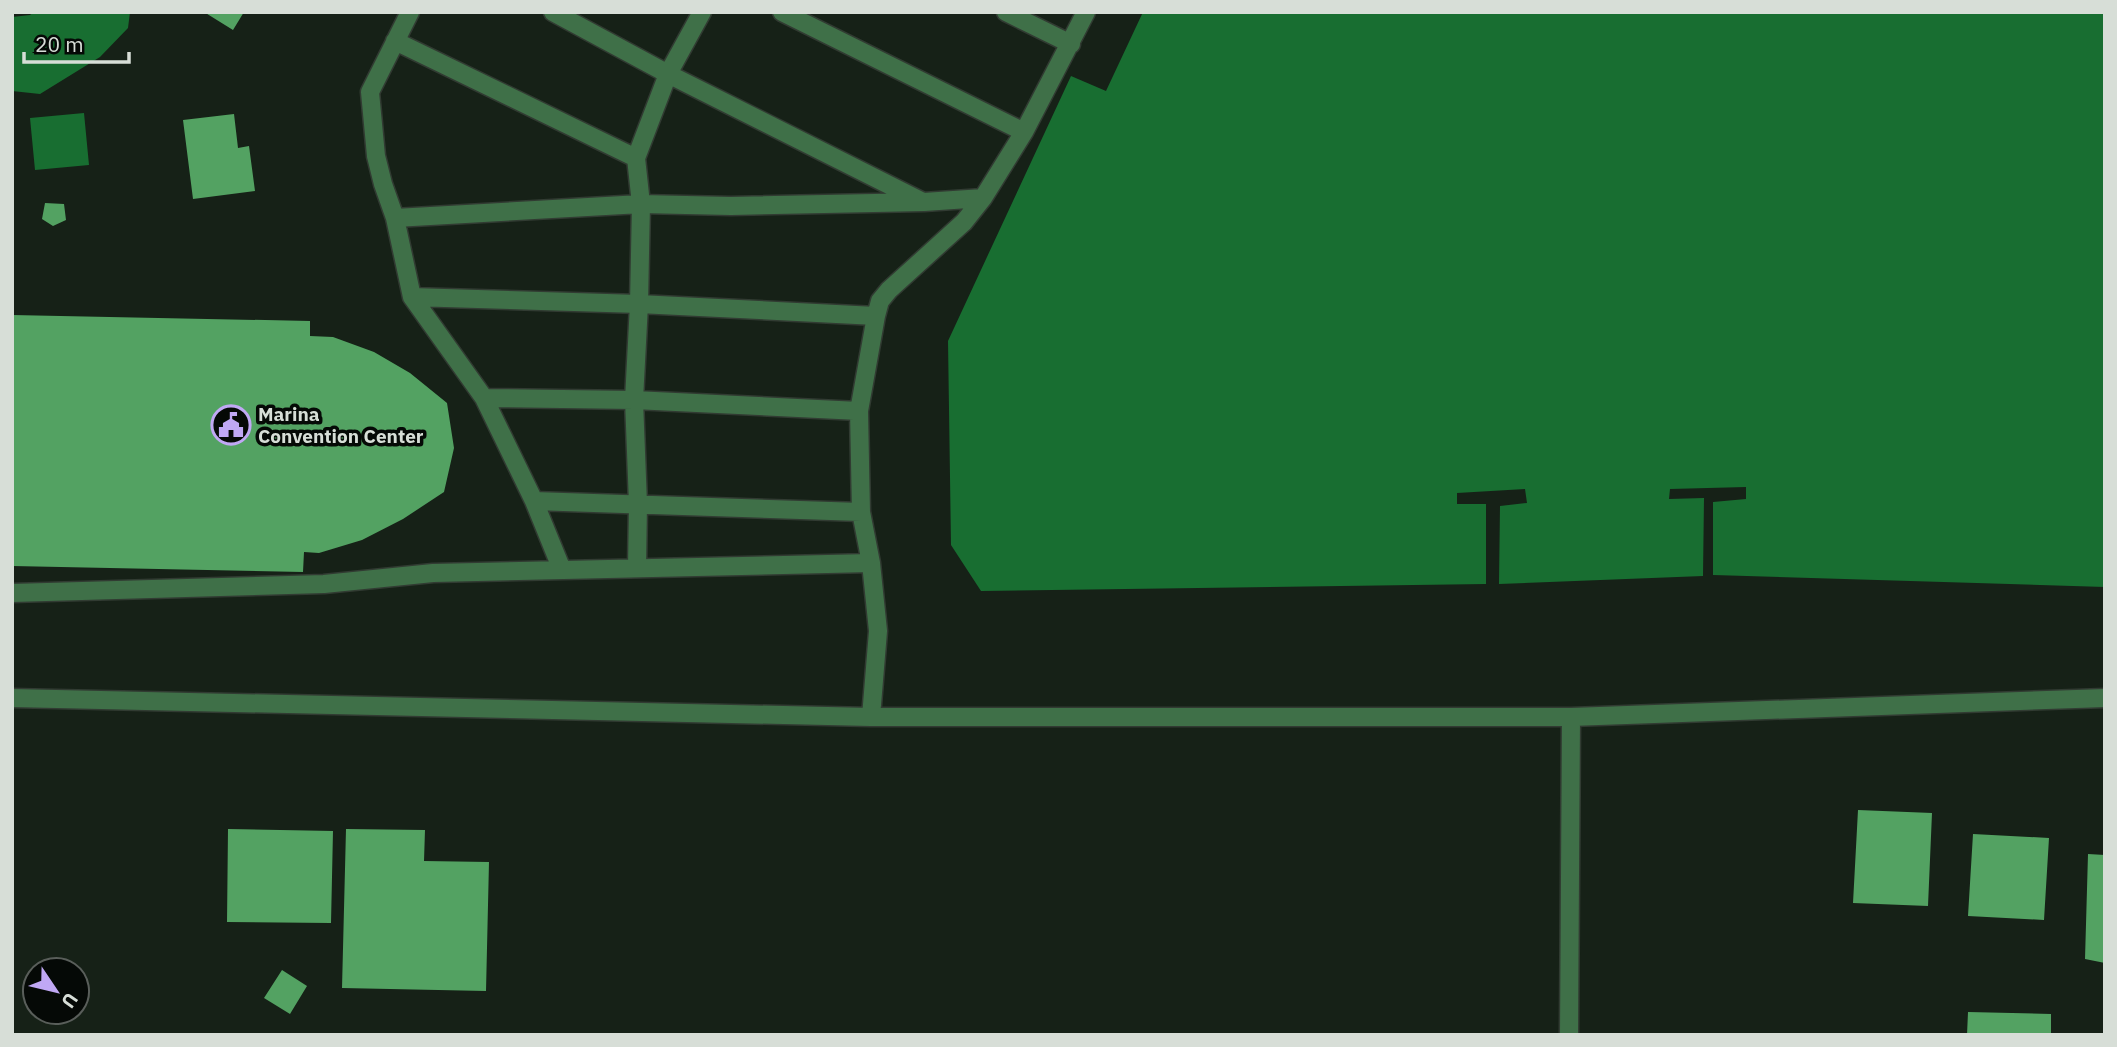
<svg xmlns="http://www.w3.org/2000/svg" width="2117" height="1047" font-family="'IBM Plex Sans',sans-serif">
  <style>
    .water { fill: #186e31 }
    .building { fill: #53a262 }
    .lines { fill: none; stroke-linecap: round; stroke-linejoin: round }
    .minor-casing { stroke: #313b32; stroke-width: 21 }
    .minor { stroke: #3f7048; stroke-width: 18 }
    .labels { text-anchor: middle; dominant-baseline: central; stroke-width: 7; stroke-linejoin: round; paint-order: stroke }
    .poi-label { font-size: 19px; font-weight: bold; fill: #d7ded7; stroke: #050906; text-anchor: start }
  </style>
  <rect width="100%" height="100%" fill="#162117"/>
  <!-- water -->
  <path class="water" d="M34,12h96l-2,16 -28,29 -60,37 -28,-3v-74l18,-2z
    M1143,12h962v575l-392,-12v-73l33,-3v-12l-76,2 -1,10 35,-1 -1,78 -204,8 1,-78 27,-3 -2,-14 -68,4v11h29v80l-505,7 -30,-46 -3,-204 123,-265 35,15z
    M84,113l5,52 -54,5 -5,-52z"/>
  <!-- building -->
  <path class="building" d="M204,12h40l-11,18z
    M234,114l4,34 11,-2 6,45 -62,8 -10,-79z
    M45,203l19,1 2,16 -13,6 -11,-7z
    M12,315l298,6v15l23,1 41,15 36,21 37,30 7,45 -10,44 -41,27 -41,21 -43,13 -15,-1 -1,20 -291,-6z
    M1858,810l74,3 -4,93 -75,-3z
    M228,829l105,2 -2,92 -104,-1z
    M346,829l79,1 -1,31 65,1 -3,129 -144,-3z
    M1973,834l76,4 -5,82 -76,-4z
    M2088,854l17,1v108l-20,-4z
    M282,970l25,16 -17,28 -26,-16z
    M1968,1012l83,2v21h-84z"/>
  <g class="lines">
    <!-- minor casing -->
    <g class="minor-casing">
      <path id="minor" d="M410,12l-40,80 6,64 7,28 12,34 17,79 72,101 50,103 28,69
        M553,12l115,62 253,127
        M782,12l242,120
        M1006,12l65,32
        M395,41l241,117
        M983,198l41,-66 62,-120
        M395,218l246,-14 90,2 193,-4 59,-4 -19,24 -75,68 -9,11 -4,15 -17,95 2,101 10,51 7,68 -7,86
        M412,297l227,7 237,12
        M484,398l150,2 225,11
        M534,501l327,11
        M637,568l1,-64 -4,-104 5,-96 2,-100 -5,-46 32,-84 34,-62
        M12,593l312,-9 109,-11 438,-10
        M12,698l859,19h700l-2,318
        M1571,717l534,-19"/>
    </g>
    <!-- minor -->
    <use href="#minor" class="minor"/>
  </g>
  <!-- icons -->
  <defs>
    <g id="civic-ring" transform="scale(2.0125)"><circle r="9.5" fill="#050906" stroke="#c0a8f4" stroke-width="1.5"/><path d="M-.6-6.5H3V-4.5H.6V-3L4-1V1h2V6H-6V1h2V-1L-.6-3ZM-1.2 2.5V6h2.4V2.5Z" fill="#c0a8f4"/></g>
  </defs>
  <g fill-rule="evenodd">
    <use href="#civic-ring" x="231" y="425"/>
  </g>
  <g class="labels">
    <!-- poi labels -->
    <g class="poi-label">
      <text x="258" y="414">Marina<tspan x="258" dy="22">Convention Center</tspan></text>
    </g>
  </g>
  <!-- border -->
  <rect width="2117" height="1047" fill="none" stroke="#d7ded7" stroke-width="28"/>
  <!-- north arrow -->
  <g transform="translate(56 991) rotate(125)"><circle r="33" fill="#050906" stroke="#595e5a" stroke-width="2"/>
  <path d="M0-5L12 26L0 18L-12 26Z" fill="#c0a8f4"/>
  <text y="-10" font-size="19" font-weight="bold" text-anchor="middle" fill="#d7ded7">U</text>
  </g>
  <!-- scale -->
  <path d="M24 52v10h105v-10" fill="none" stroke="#d7ded7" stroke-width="3.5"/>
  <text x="35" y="52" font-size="21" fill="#d7ded7" stroke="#050906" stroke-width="5" paint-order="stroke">20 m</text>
</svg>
